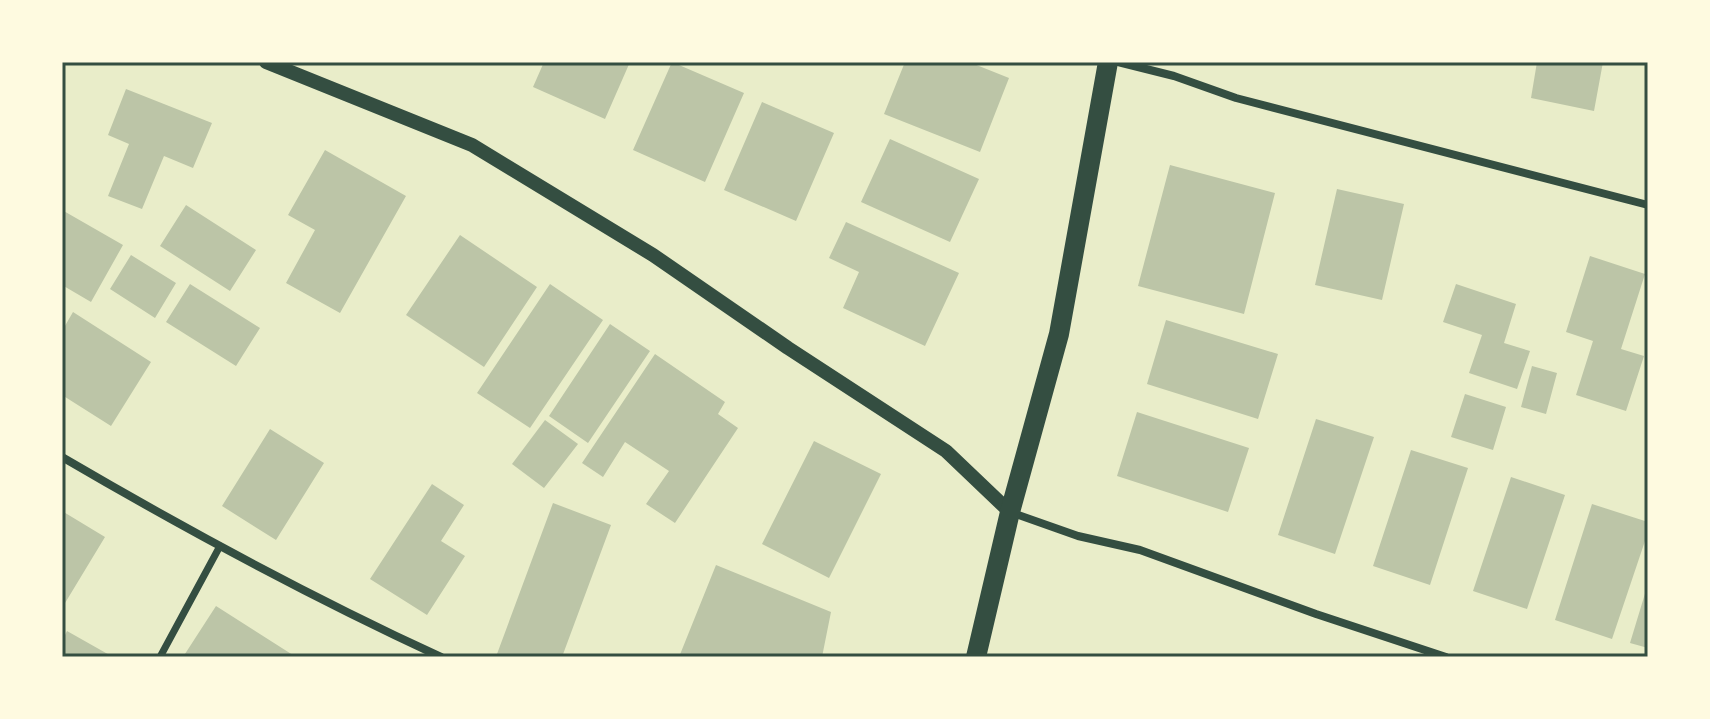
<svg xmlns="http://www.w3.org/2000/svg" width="1710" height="719" font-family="'DM Sans',sans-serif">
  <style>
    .building { fill: #bcc5a7 }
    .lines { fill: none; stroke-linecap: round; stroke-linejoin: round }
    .pedestrian { stroke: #344e41; stroke-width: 7 }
    .minor { stroke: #344e41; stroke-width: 8 }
    .tertiary { stroke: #344e41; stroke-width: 14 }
    .primary { stroke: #344e41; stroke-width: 20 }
    .neatline { fill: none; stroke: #344e41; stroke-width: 3 }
  </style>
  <rect width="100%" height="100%" fill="#e9edc9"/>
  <!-- building -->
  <path class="building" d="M544,62h86l-25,57 -72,-32z
    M672,62l72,31 -39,89 -72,-32z
    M905,62h64l40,16 -29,74 -96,-38z
    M1537,62h66l-9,49 -63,-13z
    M126,89l86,34 -19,45 -29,-12 -22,53 -34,-13 21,-52 -21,-9z
    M762,102l72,31 -38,88 -72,-31z
    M890,139l89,40 -29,63 -89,-40z
    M325,150l81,46 -66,117 -54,-30 29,-53 -27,-15z
    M1170,165l105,28 -31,121 -106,-28z
    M1337,189l67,15 -22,96 -67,-15z
    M186,205l70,45 -26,41 -70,-45z
    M62,210l61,35 -32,57 -29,-17z
    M846,222l113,51 -34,73 -82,-38 16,-36 -30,-14z
    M460,235l77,52 -53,80 -78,-52z
    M131,255l45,28 -21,35 -45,-29z
    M1590,256l55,18 -24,75 23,7 -18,55 -50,-16 17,-54 -27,-9z
    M190,284l70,44 -24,38 -70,-44z
    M550,284l53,36 -73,108 -53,-35z
    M1456,284l60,20 -12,39 26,8 -13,38 -48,-16 13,-38 -39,-13z
    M73,312l78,50 -40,64 -49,-31v-64z
    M1166,320l112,34 -20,65 -111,-35z
    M610,324l40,27 -62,92 -39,-27z
    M655,354l70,48 -7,12 20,14 -63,95 -29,-19 23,-33 -44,-29 -22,35 -21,-14z
    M1532,366l25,7 -11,41 -25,-7z
    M1465,394l41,13 -13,43 -42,-13z
    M1137,412l112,36 -21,64 -111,-36z
    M1316,419l58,18 -39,117 -57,-19z
    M545,420l33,24 -34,44 -32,-24z
    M270,429l54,34 -48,77 -54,-34z
    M814,441l67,33 -52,104 -67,-34z
    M1411,450l57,18 -38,117 -57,-19z
    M1511,477l54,18 -38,114 -54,-18z
    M432,484l32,21 -23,36 24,15 -38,59 -57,-36z
    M553,503l58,22 -49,132h-57l-8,-3z
    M1592,504l56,18v10l-36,107 -57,-19z
    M62,511l43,26 -43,71z
    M716,565l115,47 -9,45h-143z
    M1647,587h1v61l-18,-5z
    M216,606l80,51h-113z
    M67,631l46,26h-51v-16z"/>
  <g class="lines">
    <!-- pedestrian -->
    <path class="pedestrian" d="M160,657l60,-111"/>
    <!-- minor -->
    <path class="minor" d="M1118,62l56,14 62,22 412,107
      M62,457c123,72 249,140 379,200
      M1010,512l68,24 62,14 176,64 130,43"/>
    <!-- tertiary -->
    <path class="tertiary" d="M266,62l206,83 181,110 135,93 158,103 64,61"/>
    <!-- primary -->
    <path class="primary" d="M976,657l34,-145 49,-178 49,-272"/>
  </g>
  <!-- border -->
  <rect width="1710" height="719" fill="none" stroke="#fefae0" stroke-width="128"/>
  <rect x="64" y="64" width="1582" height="591" class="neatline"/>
</svg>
